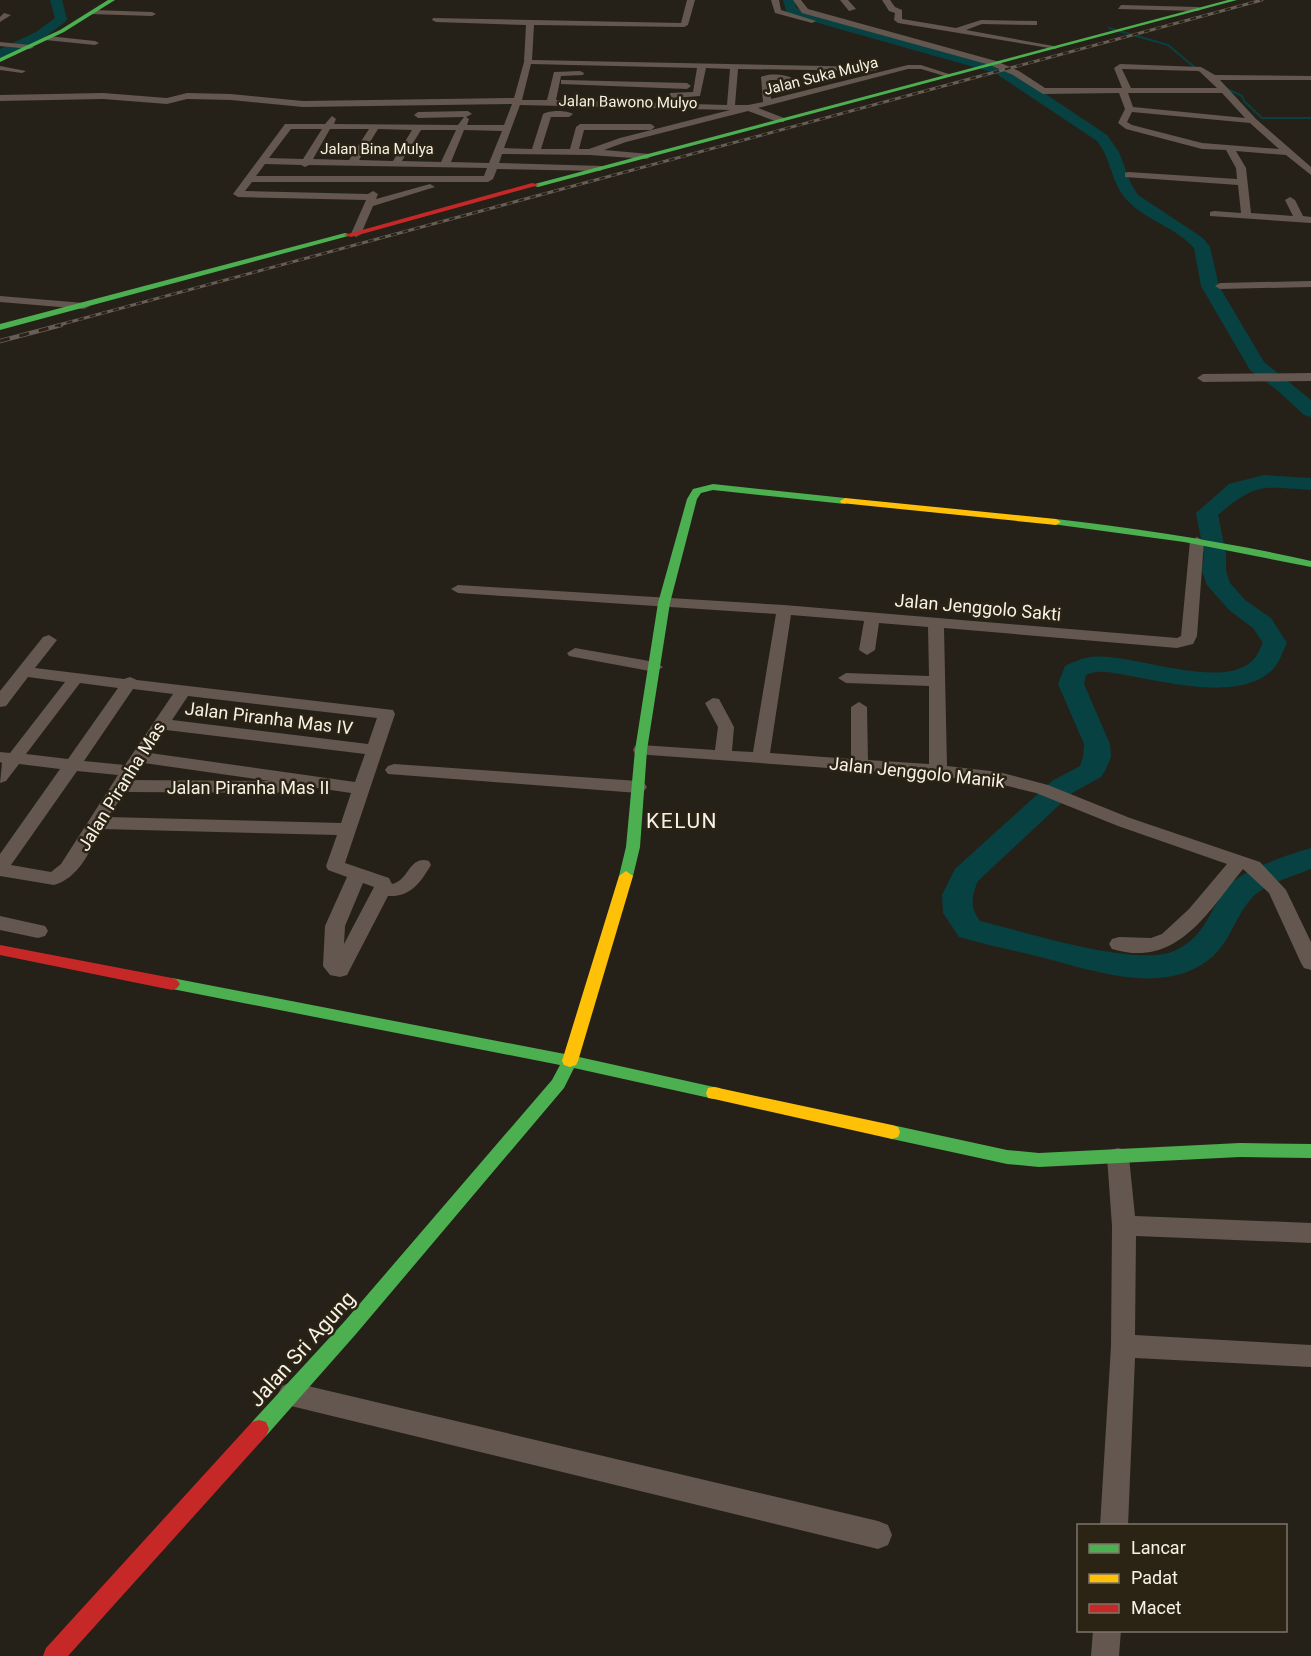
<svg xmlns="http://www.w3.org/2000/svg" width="1311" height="1656" font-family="Roboto,sans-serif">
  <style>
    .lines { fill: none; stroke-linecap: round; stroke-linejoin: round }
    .stream { stroke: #084142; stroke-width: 2 }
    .river { fill: #084142; fill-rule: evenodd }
    .street { fill: #64574f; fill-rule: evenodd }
    .fast { fill: #4caf50; fill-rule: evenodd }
    .slow { fill: #ffc107; fill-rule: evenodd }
    .jam { fill: #c62828; fill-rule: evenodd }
    .rail-far1-casing { stroke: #675e58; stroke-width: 3 }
    .rail-casing { stroke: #675e58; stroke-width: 4.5 }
    .rail-far1 { stroke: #2b2313; stroke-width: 2; stroke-dasharray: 6; stroke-linecap: butt }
    .rail { stroke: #2b2313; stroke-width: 3; stroke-dasharray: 10; stroke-linecap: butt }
    .labels { text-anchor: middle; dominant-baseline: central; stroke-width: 5; stroke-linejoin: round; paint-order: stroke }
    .far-street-label { font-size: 15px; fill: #f7f2e7; stroke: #2b2313 }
    .street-label { font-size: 18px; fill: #f7f2e7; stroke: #2b2313 }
    .quarter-label { font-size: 21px; letter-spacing: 1.5px; fill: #f7f2e7; stroke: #2b2313 }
    .near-street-label { font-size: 21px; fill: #f7f2e7; stroke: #2b2313 }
  </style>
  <rect width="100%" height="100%" fill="#252119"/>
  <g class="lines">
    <!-- stream -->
    <path class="stream" d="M1109,28l59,17 31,26
      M1223,87l19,9 2,5 18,17h49"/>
    <!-- river -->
    <path class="river" d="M50,0h12l5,19 -2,3 -21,16 -44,20v-9l36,-17 19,-14z
      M783,0h12l1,7 9,6 200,54 102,68 12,17 12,32 7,11 65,43 7,9 9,39 45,76 47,38v17l-7,-2 -27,-25 -27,-20 -49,-84 -7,-38c-18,-21 -50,-28 -68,-49 -15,-17 -15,-41 -29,-58l-102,-68 -198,-56 -11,-6z
      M1264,475l47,3v12c-49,-3 -54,-8 -93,25l8,39v17l4,12 15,17 26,18 16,25c-4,8 -7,18 -13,25 -30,34 -104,15 -143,8 -14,-2 -32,-8 -45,-1l-2,9 26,60 1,13 -6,14 -4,6 -29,16 -94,88c-7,16 -8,26 2,40 46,11 145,43 189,32 6,-2 15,-7 20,-11 19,-15 24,-38 39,-56 14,-16 62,-32 83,-38v21c-19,8 -48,15 -61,31 -15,18 -20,41 -38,57 -46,40 -117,14 -168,1 -28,-7 -57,-13 -85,-21l-16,-24 -1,-18 13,-26 97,-88 28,-15 3,-9 1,-13 -26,-60 7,-18c8,-4 17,-8 26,-9 40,-5 132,36 163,2 4,-4 6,-11 9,-16l-10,-15 -24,-18 -22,-25 -5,-14 2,-17 -8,-41 33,-29z"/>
    <!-- street -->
    <path class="street" d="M687,0h8l-7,25 -4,2 -150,-2 -2,35 343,7 4,2 -4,2 -137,-2 -3,36h13l15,-3 -2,-25c7,-4 24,-3 31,1l-4,2h-19l2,19 137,-34h13l31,10 -4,2 -27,-8h-13l-150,39 26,10v4h-6l-30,-11 -122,31 -22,8 46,4 2,2 -5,3 -57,-4 -88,-1 -3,9 104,3 2,2 -5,3 -103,-2 -4,10 -5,3h-236l-7,9 123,3 5,-3 5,3 -2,5 54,-15 5,3 -62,19 -12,28 -5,3 -5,-3 15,-34 -128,-3 -5,-3 52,-70h40l7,-8 4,3 -2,5 124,1 6,-8 -46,1 -4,-3 4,-3 50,-1 4,3 -6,3 3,2 -2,6h37l8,-21 -209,3 -72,-7 -44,-1 -20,5 -64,-5 -103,2v-6l103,-2 64,5 20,-5 44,1 72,7 211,-3 10,-36 2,-37 -90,-3 -4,-2 1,-2 248,5zM531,64l166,4 -4,24 -23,1v4l3,1 27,-2 6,-28 24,1 -3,36 -171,-5 5,-24 22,-1 1,-2 -4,-2 -26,1 -7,28h-25zM520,105l210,5 -110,28 -31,11h-10l5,-19h67l4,-3 -4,-3h-71l-4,3 -6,22h-29l10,-32h18l4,-3c-6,-4 -24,-4 -30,0l-11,35 -28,-1zM291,129h31l-19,30 -34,-1zM330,129h39l-20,31 -36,-1zM378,129l34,1 -19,31 -34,-1zM421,130h35l-15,32 -39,-1zM464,130l38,1 -13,32 -38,-1zM265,164l36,1 4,2 4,-2 178,3 -3,8h-228z
      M771,0h8l2,10 35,11 -4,2 -37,-10z
      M793,0h8l7,9 188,52 23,10 26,17h77l-8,-20 6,-4 81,3 14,8 96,1v4h-91l36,39 55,48v8l-25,-20 -50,-4 10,17 5,45 42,3 -8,-16 5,-3 5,3 8,16 8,1v6l-101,-7v-4l4,-1 27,2 -3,-28 -113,-8v-4l3,-1 109,7 -1,-11 -10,-18 -24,-1 -76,-20 -8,-6 7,-14 -6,-16 -76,1 -30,-19 -23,-10 -188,-52zM1122,69l77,2 18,17h-86zM1128,93h94l23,25 -112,-11zM1132,112l118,11 29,26 -77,-6 -70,-18 -5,-3z
      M840,0h8l8,9 -7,2z
      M882,0h8l5,7 7,3v9l54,9 25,-8 56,1v4h-3l-52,-1 -16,6 93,17 -4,2 -157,-26 -4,-3 1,-7 -6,-2z
      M1121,5l77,2 4,2 -4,2 -80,-2z
      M93,10l59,2 4,2 -4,2 -62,-2z
      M4,13l7,2 -11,7v-5z
      M48,36l47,5 4,2 -4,2 -50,-5 -1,-2z
      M0,42l30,3 4,2 -4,2 -30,-3z
      M0,66l26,5 -4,2 -22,-3z
      M564,80l123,3 4,3 -4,3 -126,-5v-4z
      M1311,281v6l-91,2 -5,-3 5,-3z
      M0,296l84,7 6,3 -6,3 -84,-7z
      M1311,373v8l-108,1 -6,-4 6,-4z
      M1197,537l7,4 -7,95 -4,8 -16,4 -233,-20 3,138 52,6 49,13 82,33 130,44 26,28 25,52v28l-7,-2 -3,-5 -32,-70 -26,-24c-35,43 -66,100 -131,80l-3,-5 3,-5 7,-2 32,1 11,-4 27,-25 38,-45 -109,-38 -82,-33 -37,-9 -61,-8 -303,-22 -2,-4 2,-4 6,-1 74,5 3,-23 -13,-24 8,-5 6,1 15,28 -2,24 21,1 23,-138 -318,-21 -7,-4 7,-4 326,20 393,33 4,-2 9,-95zM791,615l73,6 -5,29 8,5 8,-5 4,-27 49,4 1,49 -83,-3 -8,5 8,5 83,3v78l-61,-4 -1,-53 -8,-5 -8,5v52l-81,-6z
      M49,635l8,5 -22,28 89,11 6,-2 7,3 256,30 2,4 -50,149 44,15 3,6c17,-3 17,-29 37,-23l2,4c-11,18 -20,32 -43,31l-41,79 -7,2 -10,-2 -7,-9 2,-40 22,-49 -19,-7 -2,-4 11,-31 -236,-6c-11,22 -22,49 -47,56l-54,-9v-22l60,-85 -41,-5 -13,17 -6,2 2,-20 -2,-1v-10l10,1 55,-71 -37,-5 -22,29 -6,1v-16l43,-54zM80,683l38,5 -50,71 -42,-5zM133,689l40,5 -48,71 -41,-4zM188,696l189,22 -9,26 -196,-24zM166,730l199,24 -10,28 -205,-29zM144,763l126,18 -138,-1zM77,771l41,4 -57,89 -10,8 -40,-7zM283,783l68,10 -10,30 -233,-6 17,-25 152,1 6,-2 3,-4zM363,883l11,4 -30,57 1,-18z
      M575,648l80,14 8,5 -8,5 -86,-16 -2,-3z
      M394,764l244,17 6,2 3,4 -3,4 -6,2 -250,-19 -3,-4 3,-4z
      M0,916l45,10 3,5 -3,5 -7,2 -38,-8z
      M1118,1148l8,2 3,7 6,59 176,7v20l-175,-7 -1,99 176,10v22l-176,-9 -7,168h-28l11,-180 1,-120 -5,-69 3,-7z
      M291,1382l587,139 10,4 4,10 -4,10 -10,4 -587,-143 -9,-4 -4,-8 4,-8z
      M1093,1630h28l-2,26h-28z"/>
    <!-- fast -->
    <path class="fast" d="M108,0h7l-51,32 -64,30v-4l60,-28z
      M1228,0h9l-699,187 -7,-2z
      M345,233l7,2 -352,95v-6z
      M713,484l132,14 5,3 -5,3 -132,-14 -12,3 -4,6 -27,104 -23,147 -7,97 -7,29 -7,5 -7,-5 7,-29 9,-97 23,-147 29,-104 6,-10z
      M1056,519c86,10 171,23 255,42v6l-127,-25 -132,-18v-4z
      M172,978l398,77 144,32 6,1 2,5 -2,5 -6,1 -140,-31 -10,20 -208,246 -90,102 -7,2 -7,-2 -3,-7 3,-7 92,-100 208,-242 8,-15 -393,-77 -3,-4 3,-4z
      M892,1125l115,25 32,3 201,-10 71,1v14l-71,-1 -201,10 -32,-3 -115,-25 -6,-2 -2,-5 2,-5z"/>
    <!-- slow -->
    <path class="slow" d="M845,498l211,21 5,3 -5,3 -215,-22 -1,-2z
      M626,871l7,5 -55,185 -2,4 -6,2 -6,-2 -2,-4 57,-185z
      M714,1087l178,38 6,2 2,5 -2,5 -6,2 -178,-40 -6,-1 -2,-5 2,-5z"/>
    <!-- jam -->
    <path class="jam" d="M532,183l7,2 -188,52 -7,-2z
      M0,945l172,33 5,2 3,4 -3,4 -5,2 -172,-35z
      M259,1420l7,2 3,7 -3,7 -198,220h-25l3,-8 206,-226z"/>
    <!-- rail-far1 casing -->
    <g class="rail-far1-casing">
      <path id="rail-far1" d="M55,326l1207,-326"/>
    </g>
    <!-- rail casing -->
    <g class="rail-casing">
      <path id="rail" d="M0,341l61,-16"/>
    </g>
    <!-- rail-far1 -->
    <use href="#rail-far1" class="rail-far1"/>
    <!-- rail -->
    <use href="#rail" class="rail"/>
  </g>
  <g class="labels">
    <!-- far-street labels -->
    <g class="far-street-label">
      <text transform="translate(821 76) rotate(-14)">Jalan Suka Mulya</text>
      <text transform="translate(628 102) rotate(1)">Jalan Bawono Mulyo</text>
      <text x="377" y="149">Jalan Bina Mulya</text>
    </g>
    <!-- street labels -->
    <g class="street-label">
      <text transform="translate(978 607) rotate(5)">Jalan Jenggolo Sakti</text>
      <text transform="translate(269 718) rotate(7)">Jalan Piranha Mas IV</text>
      <text transform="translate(917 772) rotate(6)">Jalan Jenggolo Manik</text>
      <text transform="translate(121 786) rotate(-58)">Jalan Piranha Mas</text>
      <text x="248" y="787">Jalan Piranha Mas II</text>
    </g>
    <!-- quarter labels -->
    <g class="quarter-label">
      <text x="682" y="821">KELUN</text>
    </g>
    <!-- near-street labels -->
    <g class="near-street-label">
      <text transform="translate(302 1349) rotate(-48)">Jalan Sri Agung</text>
    </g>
  </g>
  <!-- legend -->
  <rect x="1077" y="1524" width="210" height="108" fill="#2b2313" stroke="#7d7668" stroke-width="1.5"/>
  <rect x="1089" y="1544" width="30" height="9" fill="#4caf50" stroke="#7d7668" stroke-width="1.5"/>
  <text x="1131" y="1554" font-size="18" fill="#f7f2e7">Lancar</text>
  <rect x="1089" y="1574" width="30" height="9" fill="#ffc107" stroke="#7d7668" stroke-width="1.5"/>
  <text x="1131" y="1584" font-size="18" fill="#f7f2e7">Padat</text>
  <rect x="1089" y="1604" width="30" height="9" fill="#c62828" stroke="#7d7668" stroke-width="1.5"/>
  <text x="1131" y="1614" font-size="18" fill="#f7f2e7">Macet</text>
</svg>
